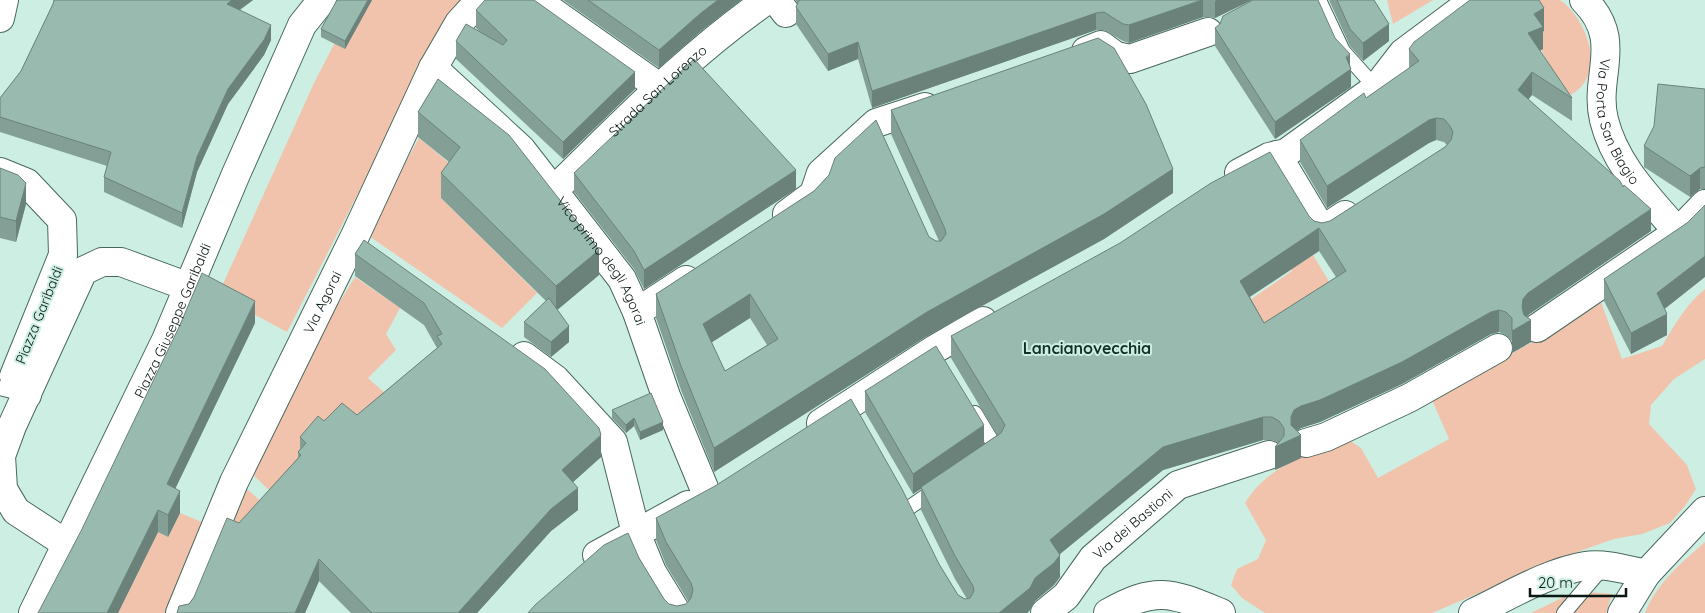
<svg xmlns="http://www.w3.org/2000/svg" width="1705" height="613" font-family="Quicksand,sans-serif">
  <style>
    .green { fill: #f1c3ad }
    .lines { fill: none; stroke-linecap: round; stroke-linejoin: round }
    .lane-casing { stroke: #49685d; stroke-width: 16 }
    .street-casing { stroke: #49685d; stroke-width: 30 }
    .secondary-casing { stroke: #49685d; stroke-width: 30 }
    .lane { stroke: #fff; stroke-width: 14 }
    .street { stroke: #fff; stroke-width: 28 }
    .secondary { stroke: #fff; stroke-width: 28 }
    .wall { fill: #84a096; fill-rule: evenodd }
    .shaded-wall { fill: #6b827a }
    .building { fill: #99baaf; stroke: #6b827a; fill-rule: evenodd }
    .labels { text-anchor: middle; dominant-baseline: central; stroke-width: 4; stroke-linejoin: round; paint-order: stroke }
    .street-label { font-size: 14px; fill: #0b1713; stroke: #cdefe3 }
    .quarter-label { font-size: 16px; font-weight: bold; fill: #123027; stroke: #cdefe3 }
  </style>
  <rect width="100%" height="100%" fill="#cdefe3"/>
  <!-- green -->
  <path class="green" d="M357,0h113l-84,139 -99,193 -69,-37 96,-212z
    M1387,0h46l-40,24z
    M1525,0h35c29,20 49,80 6,97l-32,-61 10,-5z
    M419,138l41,34 -19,26 96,95 -35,35 -136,-94z
    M1304,240l35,58 -70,45 -22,-41 45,-31 -8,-14z
    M355,277l45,31 -14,26 10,16 -28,28 19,17 -67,144 -69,-66 36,-86z
    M1705,289v70l-31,20 -23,26 -2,19 38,41 9,24 -11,17 -15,17 -28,11 -28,5 -48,17 -134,57h-167l-23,-15 -11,-13 6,-16 21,-10 8,-19 -21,-37c22,-37 63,-49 101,-65l15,10 17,30 71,-39 -17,-39 169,-98 21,57 40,-13c12,-20 24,-42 43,-57z
    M241,484l30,26 -53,26z
    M180,513l29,12 -35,88h-56l40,-81 10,5z
    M1705,542v71h-60c11,-29 37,-51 60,-71z
    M1576,591l36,3 -6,19h-75z"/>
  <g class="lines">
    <!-- lane casing -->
    <g class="lane-casing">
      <path id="lane" d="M1319,0l24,51 33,37
        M0,388l23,6
        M975,413l21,35 -7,4
        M910,507l26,-18
        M1564,613l39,-46"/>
    </g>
    <!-- street casing -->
    <g class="street-casing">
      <g id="street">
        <path d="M536,0l123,87"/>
        <path d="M776,0l10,13"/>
        <path id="s1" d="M1584,0c41,41 9,76 20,120 11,45 45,78 74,112"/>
        <path d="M0,18l4,-18"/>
        <path d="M1086,51l15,-6 15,11 14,3 78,-27"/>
        <path id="s2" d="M433,68l88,81 101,130 15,33 29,84 41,99"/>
        <path d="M1277,155l45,75 23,-15"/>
        <path d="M0,172l27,11 35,37 1,35 -49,121 13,19"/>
        <path d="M1239,173l30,-16 17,-4 90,-65 27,-35 71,-53"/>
        <path id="s3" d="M555,189c68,-66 134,-135 212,-189"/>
        <path d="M787,214l27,-20 7,-21 55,-50 49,-16"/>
        <path d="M637,312l49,-32"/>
        <path d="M1537,328l141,-96 27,-28"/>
        <path d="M524,356l31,23 58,63 23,91 16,39 25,41"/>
        <path d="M821,423l114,-74 48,-28"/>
        <path d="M1306,443l20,-6 83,-39 89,-50"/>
        <path d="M68,545l-52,-34 -13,-22 -2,-33 11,-30 71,-155 19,-9h19l68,25"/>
        <path d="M597,555l91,-50"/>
        <path id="s4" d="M33,613l133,-273 70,-166 66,-149 20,-25"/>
        <path id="s5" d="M180,613l54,-131 121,-246 78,-168 26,-45 21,-23"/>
        <path id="s6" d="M1045,613l21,-17 27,-38 85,-73 91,-30"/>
        <path d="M1108,613c49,-28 64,-20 113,0"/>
        <path d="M1473,613c34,-16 75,-41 112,-47 20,-3 42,4 61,8"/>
      </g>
    </g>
    <!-- secondary casing -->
    <g class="secondary-casing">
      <path id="secondary" d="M1622,613l24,-39 59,-63"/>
    </g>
    <!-- lane -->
    <use href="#lane" class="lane"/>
    <!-- street -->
    <use href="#street" class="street"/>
    <!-- secondary -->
    <use href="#secondary" class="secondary"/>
  </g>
  <!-- wall -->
  <path class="wall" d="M253,0l-13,10 31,30 -7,15 -36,49 -31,68 -15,56 -78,-36v-15l3,-11 -107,-34v-34l21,-27 32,-67z
    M337,0h35l-27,49 -24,-12v-8z
    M563,0h178l-40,31 -42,37z
    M795,0h457l-37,18 -12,-1 -74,26 -6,-2 -19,-11h-8l-224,78 -14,-49 -30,12 -32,-47v-17l2,-4z
    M1329,0h45l15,41 -26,20 -13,-15z
    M476,10l159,79 -72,70 -107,-100v-18l24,-9 -4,-4z
    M1215,28l120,10 15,27 1,22 -76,52 -60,-93z
    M1543,31v18l-3,2 32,47v23l-40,-26 -4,4 95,88 28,44 -123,84 -1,2 4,25 -19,11v-12l-6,-6 -7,-3 -8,2 -89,50 -82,38 -19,6 -4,3 4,27 -26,12 4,-27 -7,-3h-9l-100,30 -103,84v23l-6,8 -19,16 -5,9 -3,3h-499l111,-55 25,41 5,5 8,2 9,-2 2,-3 -22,-36 -10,-25v-22l283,46 19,31 7,4h2l-12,-20 -34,-69v-21l-8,5 -48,-82v-21l119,53 13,-9 -46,-77v-22l358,-120 5,5 8,2 8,-2 115,-74 2,-2 -3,-3 -8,-2 -7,3 -102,65 -27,-46v-22l66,-42 43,-29v-20l135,-18zM1319,251l17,26 -72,46 -14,-26z
    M438,79l161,196 -42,35 12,32 -18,15 -27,-20v-15l22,-21 -105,-103v-25l8,-11 -31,-25v-25z
    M1705,89v100h-5l-10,8 -46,-30v-21z
    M891,110l282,83 -69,46 -177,97 -213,136 -33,-82 -25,-72v-24l158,-103 15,-16 100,62 7,4h3l-48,-107zM750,318l17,27 -42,26 -14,-29z
    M0,168l26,36 -10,38 -16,-4z
    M574,173l222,16 -152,100 -10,-20 -60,-77z
    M1687,223l-22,85 2,27 -36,19 -27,-53v-22z
    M364,240l237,217 -28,25 5,28 -27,21 -74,82h-126l-32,-32 -14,32h-128l12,-9 5,-7 45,-74 59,-65v-6l2,-3v-12l24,-16 33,-6 80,-67 -13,-23 -69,-49v-22z
    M255,323l-80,165 5,25 -12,24 -10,-5 -40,81h-80z
    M612,410l51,20 -23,10 -6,-14 -8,7 -14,-15z"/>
  <!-- shaded-wall -->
  <path class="shaded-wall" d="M232,0h21l-26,19v-15z
    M368,0h4l-27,49v-8z
    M718,0h23l-40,31 -42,37v-18l42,-37z
    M1203,0v17l-74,26v-18z
    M1217,0h35l-37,18v-17z
    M1544,8v23h-1v18l-15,6v-22l6,-19z
    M1096,13v17l-224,78v-17z
    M1389,24v17l-26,20v-18z
    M271,25v15l-7,15 -36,49 -31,68 -15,56v-15l15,-56 31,-68z
    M858,42v17l-30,12v-17z
    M1350,54v16l1,-1v18l-76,52v-17z
    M635,72v17l-72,70v-17z
    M1532,72v23l-14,17v-22z
    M1436,118v22l-7,3 -102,65v-22l102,-66z
    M1700,168v21l-10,8v-21z
    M1173,169v24l-69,46 -177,97 -213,136v-24l213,-136z
    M796,170v19l-152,100v-19z
    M26,183v21l-10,38v-21z
    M1651,209v22l-123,84 -5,7 8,-2v22l-19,11v-22l10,-24 1,-8 5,-6z
    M1319,228v23l-79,52v-22z
    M599,250v25l-43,36v-25z
    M1705,256v21l-48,38v-22z
    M750,294v24l-47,30v-24z
    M255,301v22l-88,183v-22z
    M1499,310v22l-8,2 -89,50 -82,38 -19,6 -7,5 -3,7v-23l3,-7 7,-4 190,-94z
    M1667,314v21l-36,19v-21z
    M569,326v16l-18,15v-15z
    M1263,417v23l-100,30 -113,92v-22l113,-93z
    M634,418v8l-8,7v-8z
    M663,422v8l-23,10v-8z
    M984,425v21l-71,48v-20z
    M601,435v22l-39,35v-22z
    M1301,435v23l-26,12v-23z
    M578,488v22l-27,21 -74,82h-19l93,-104z
    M180,491v22l-12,24v-22z
    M158,510v22l-40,81h-11z
    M1060,555v22l-6,8 -19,16 -5,9 -3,3h-28z
    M319,559v22l-14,32h-10z"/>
  <!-- building -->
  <path class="building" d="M54,0h178l-5,4 44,21 -7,15 -36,49 -31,68 -15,56 -78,-36 7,-25 -111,-35v-19l21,-27 32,-67z
    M337,0h31l-23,41 -24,-12z
    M485,0h49l101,72 -72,70 -107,-101 10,-17 37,21 4,-5 -31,-30z
    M588,0h130l-17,13 -42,37z
    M799,0h403l-73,25 -6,-1 -19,-12 -8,1 -224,78 -14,-49 -30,12 -32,-47z
    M1253,0h65l17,38 15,16 -4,3 5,12 -76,53 -60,-94 5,-4 3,-8z
    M1337,0h37l15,24 -26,19 -13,-14z
    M1470,0h69l5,8 -10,6 9,13 -15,6 44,65 -40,-26 -14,18 102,91 3,6 1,-2 27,24 -123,84 -5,6 -1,8 2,8 7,5 -19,11v-13l-6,-6 -7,-2 -8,2 -89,50 -82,38 -19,6 -7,4 -3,7v8l10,10 -26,12 9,-11v-8l-5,-7 -7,-4h-9l-100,30 -113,93 10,15 -6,8 -19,15 -5,10 -31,25h-471l7,-8 69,-60 24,-12 11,25 25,41 5,5 8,2 9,-2 5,-6 2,-8 -2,-7 -25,-41 -10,-24 59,-32 136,-87 51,90 37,75 19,31 7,4 5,-1 4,-7 -1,-5 -18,-30 -34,-69 80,-54 4,-8 -54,-89 169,-93 91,-60 59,-31 39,64 5,5 8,2 8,-2 115,-74 6,-7 2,-8 -3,-6 -6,-7 -8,-1 -7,2 -102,66 -27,-46 64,-47 2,5 53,-37 -10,-12 5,-7zM1319,228l27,43 -82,52 -24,-42z
    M1098,38l16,10 32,56 27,65 -69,45 -177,98 -213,136 -33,-82 -25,-72 158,-103 15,-16 6,-17 41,-38 53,117 7,4h5l5,-7 -1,-5 -54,-119zM750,294l28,45 -53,32 -22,-47z
    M694,59l102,111 -152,100 -10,-19 -60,-78z
    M438,79l71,56 90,115 -43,36 -115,-113 19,-26 -42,-35z
    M1658,84l47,5v78l-5,1 -10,8 -46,-30 10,-20z
    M0,168l18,7 8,8 -10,38 -16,-4z
    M1705,205v51l-48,37 10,21 -36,19 -27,-54 83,-56z
    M364,240l181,129 54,59 2,7 -39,35 16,18 -27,21 -93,104h-86l-53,-54 -24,54h-118l2,-7 10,-2 5,-7 33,-79 12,5 62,-68 -3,-3 8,-9 -6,-6 18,-21 6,5 18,-18 15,12 85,-71 -5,-8 5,-2 -18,-31 -69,-49z
    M202,273l53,28 -88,183 13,7 -12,24 -10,-5 -51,103h-69l43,-82 99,-206z
    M549,298l20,28 -18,16 -27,-20z
    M936,346l48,79 -71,49 -48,-83z
    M651,393l12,29 -23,10 -6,-14 -8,7 -14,-15z"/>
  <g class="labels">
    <!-- street labels -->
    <g class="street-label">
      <text stroke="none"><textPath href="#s3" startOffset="142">Strada San Lorenzo</textPath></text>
      <text stroke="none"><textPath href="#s1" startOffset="131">Via Porta San Biagio</textPath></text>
      <text stroke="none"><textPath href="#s2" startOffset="258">Vico primo degli Agorai</textPath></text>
      <text stroke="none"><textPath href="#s5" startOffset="342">Via Agorai</textPath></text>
      <text transform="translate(39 315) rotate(-68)">Piazza Garibaldi</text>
      <text stroke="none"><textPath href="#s4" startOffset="324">Piazza Giuseppe Garibaldi</textPath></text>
      <text stroke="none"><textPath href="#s6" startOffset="126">Via dei Bastioni</textPath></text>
    </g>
    <!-- quarter labels -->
    <g class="quarter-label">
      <text x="1087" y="348">Lancianovecchia</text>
    </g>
  </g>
  <!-- scale -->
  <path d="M1530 588v8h96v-8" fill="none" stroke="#0b1713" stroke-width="2.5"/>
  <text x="1538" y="588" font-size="15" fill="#0b1713" stroke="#cdefe3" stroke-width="4" paint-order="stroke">20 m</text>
</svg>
